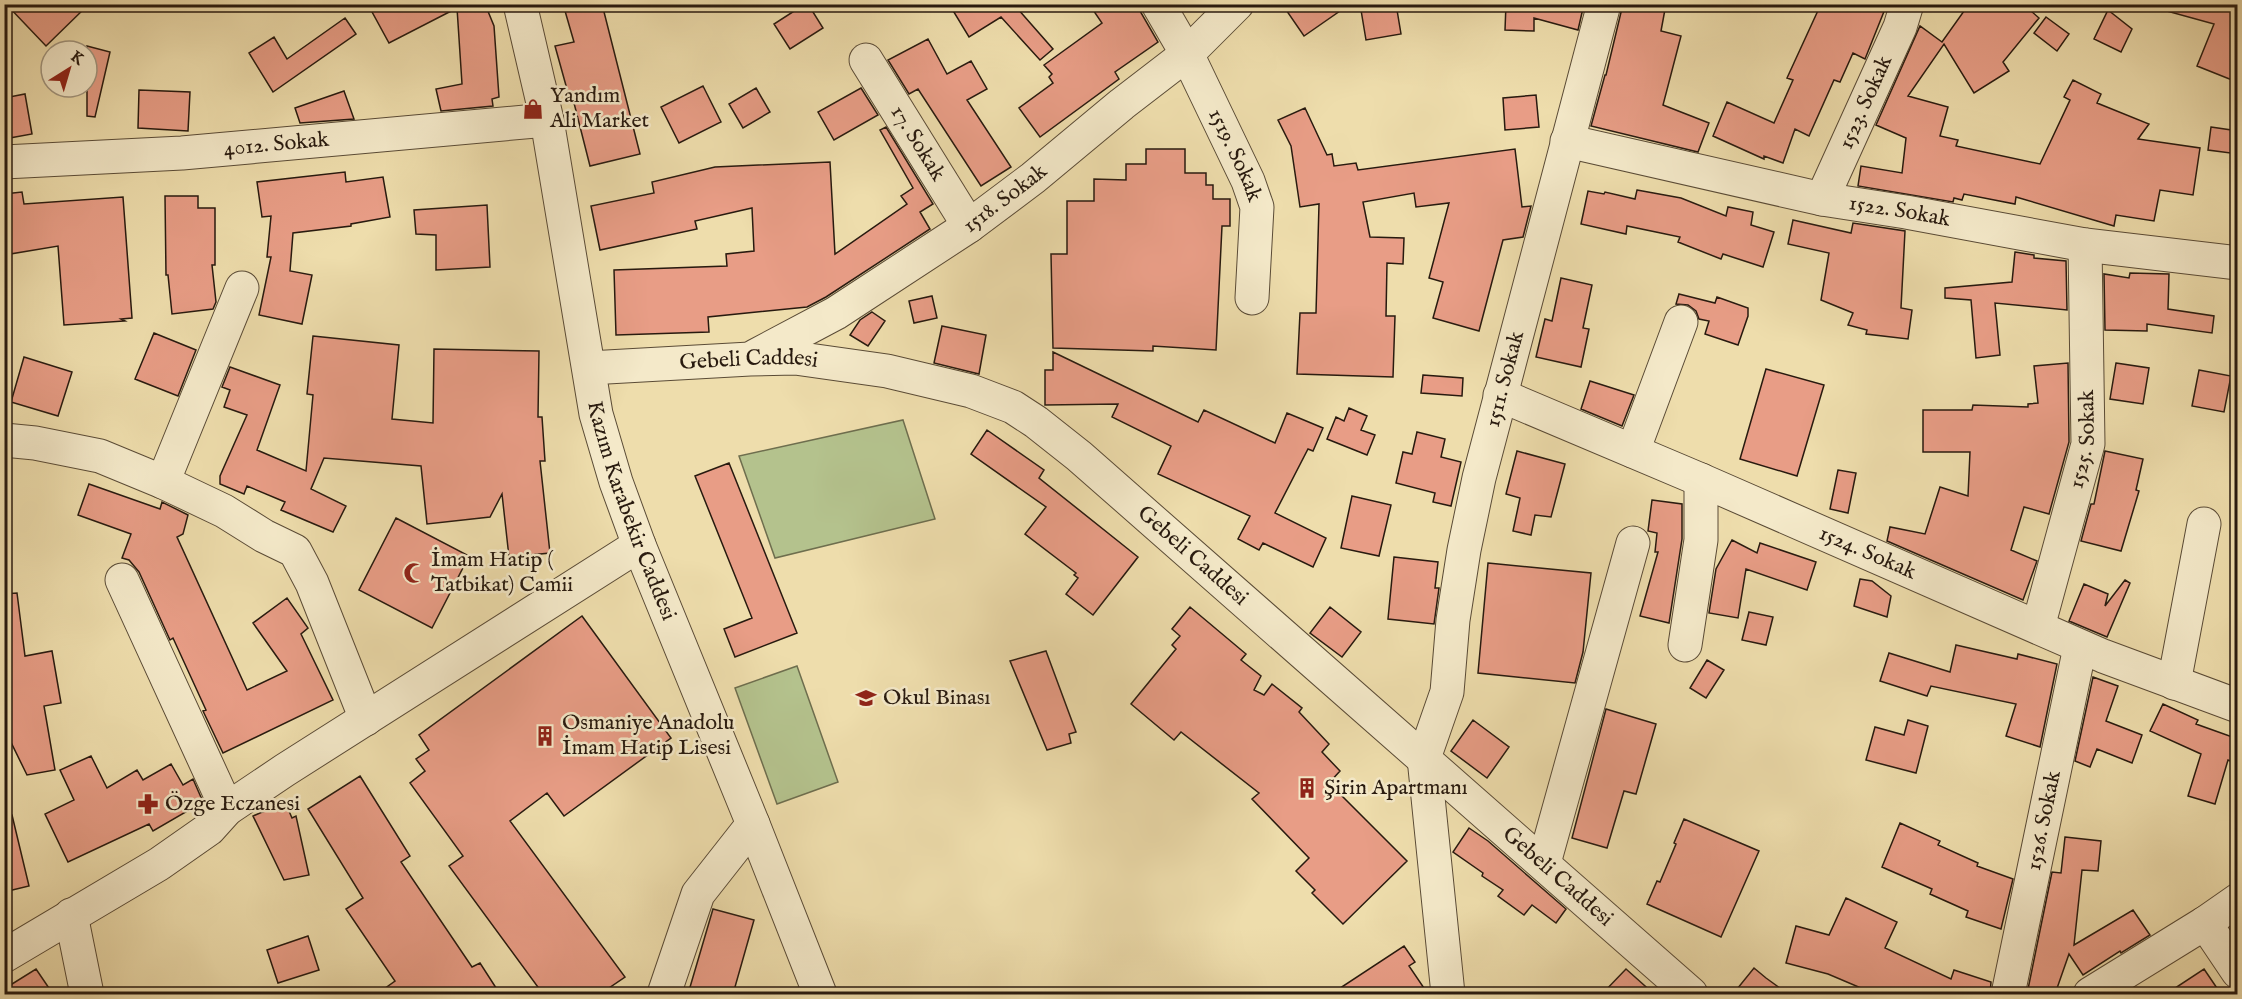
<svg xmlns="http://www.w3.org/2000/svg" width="2242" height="999" font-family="'IM FELL English',serif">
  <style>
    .green { fill: #b4c28d; stroke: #6e6e4e; stroke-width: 1.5 }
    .building { fill: #e89d86; stroke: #281a0f; stroke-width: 1.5 }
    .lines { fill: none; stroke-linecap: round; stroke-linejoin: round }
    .minor-casing { stroke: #5a4b36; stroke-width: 35 }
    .minor { stroke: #f4e9c9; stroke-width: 33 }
    .labels { text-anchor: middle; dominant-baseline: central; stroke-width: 5; stroke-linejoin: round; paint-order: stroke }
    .poi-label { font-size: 22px; fill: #281a0f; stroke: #f4e9c9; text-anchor: start }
    .street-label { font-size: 22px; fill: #281a0f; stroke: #f4e9c9 }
  </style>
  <rect width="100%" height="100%" fill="#eeddac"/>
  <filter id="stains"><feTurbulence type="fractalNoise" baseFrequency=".00333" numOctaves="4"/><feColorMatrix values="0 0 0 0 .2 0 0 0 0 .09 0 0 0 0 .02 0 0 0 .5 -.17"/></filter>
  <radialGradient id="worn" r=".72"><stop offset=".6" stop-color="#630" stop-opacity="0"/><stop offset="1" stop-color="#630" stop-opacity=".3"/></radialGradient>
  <!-- green -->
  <path class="green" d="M903,420l32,99 -160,39 -36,-102z
    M797,666l41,116 -61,22 -42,-116z"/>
  <!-- building -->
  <path class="building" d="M6,4h83l-43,42z
    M382,4h103l9,22 5,71 -7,2 1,7 -52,5 -5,-22 26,-5 -5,-76 -68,35 -18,-33z
    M563,4h39l38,150 -50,12 -17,-67 -3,1 -15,-54 19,-4z
    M805,4h3l15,24 -33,21 -16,-25z
    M949,4h73l-5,4 36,41 -13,11 -39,-43 -32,20z
    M1089,4h47l22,38 -43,30 4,7 -79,58 -21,-29 34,-25 -4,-6 3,-3 -8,-9 58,-42z
    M1282,4h68l-46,32z
    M1360,4h26l1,7 10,-1 4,24 -35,6z
    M1506,4h78l-6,26 -44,-12v13l-29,-1z
    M1623,4h43l-5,27 20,5 -18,69 46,18 -11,29 -107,-26 14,-51h1z
    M1821,4h66l-22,55 -12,-6 -13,29 -6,-2 -25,56 -14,-7 -12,34 -19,-7v3l-51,-23 14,-34 47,21 19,-43 -6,-2z
    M1969,4h54l16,14 -36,44 6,9 -35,22 -30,-49 -36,52 40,11 -8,29 18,4 -2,6 84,18 30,-64 -6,-3 9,-17 28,14 -4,9 52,21 -11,15 62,9 -7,47 -33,-5 -6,31 -38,-6 -2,11 -98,-29 -1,7 -51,-10 -2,6 -8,-2 -1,4 -95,-16 3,-20 41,7 4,-35 -30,-13 44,-99 22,16z
    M2164,4h74v61l-6,15 -35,-14 17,-42 -51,-14z
    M2108,10l24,19 -11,23 -27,-13z
    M2046,17l23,17 -12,17 -23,-18z
    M345,18l11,16 -83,58 -24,-39 25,-16 13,22z
    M928,39l19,35 24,-13 16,28 -20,11 44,67 -30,19 -63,-97 -9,5 -21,-34z
    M87,46l23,6 -15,65 -8,-1z
    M703,86l18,36 -42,21 -18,-36z
    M756,88l14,24 -27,16 -14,-24z
    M861,88l17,27 -44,25 -16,-28z
    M139,90l51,2 -2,39 -50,-3z
    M344,91l10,28 -54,4 -5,-15z
    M25,94l7,40 -28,5v-41z
    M1536,95l3,32 -34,3 -2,-32z
    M1305,108l22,47 5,-1 2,12 22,-3 2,7 157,-21 7,58 9,-1 -8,31 -20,3 -24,91 -46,-13 10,-36 -14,-4 20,-75 -33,4 -2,-14 -51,9 7,35 34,1 -1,26 -16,-1 -1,53h9l-2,61 -96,-3 3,-61h16l3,-109 -19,3 -9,-61 -13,-26z
    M886,127l47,77 -13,8 10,17 -104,68 -19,10 -99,10 1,15 -93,3 -2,-65 113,-4 -1,-12 28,-3 -2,-43 -57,13 2,8 -97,21 -9,-44 63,-13 -2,-11 63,-15 115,-5 5,92 72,-50 -6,-8 12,-8 -33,-58z
    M2211,127l27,4v23l-30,-4z
    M1146,149h39v24h21v12h7v14h17v27h-8l-6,124 -63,-4v5l-100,-3 -2,-94h16v-53h27v-22l32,1v-16h20z
    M345,172l1,10 37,-5 7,40 -39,7v2l-58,7 -3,38 22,4 -10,49 -43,-9 12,-58h-4l4,-41 -9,1 -5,-35z
    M1637,190l44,8 45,18 2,-9 25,5 -2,13 23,7 -11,35 -40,-13 -2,5 -43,-17 2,-5 -53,-11 -1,8 -45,-10 7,-33 16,3 1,-2 30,7z
    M22,192l2,12 99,-7 9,121 -11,1 4,2 -61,4 -6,-79 -54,9v-61z
    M165,196h33v12h17v57h-3l4,37 -3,7 -41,5 -4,-39h-2z
    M487,205l3,62 -54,3v-35l-20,-1 -2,-24z
    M1793,220l58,13 2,-10 52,8 -4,77 11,2 -4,29 -42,-5 1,-4 -19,-5 5,-12 -32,-13 8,-47 -41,-9z
    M2015,252l19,3v3l32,3 1,49 -72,-7 5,52 -24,3 -5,-58 -26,-2v-10l67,-6z
    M2130,273l39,1 -1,35 46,7 -2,17 -65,-9v7l-42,-1 -1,-56 25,4z
    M1561,278l31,7 -9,43 6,1 -8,38 -45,-10 9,-38 7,2z
    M1679,294l36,9 2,-6 31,11v8l-10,29 -33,-11 4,-13 -10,-2 -3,-8 -8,-6 -12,-1z
    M932,296l5,22 -23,5 -5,-22z
    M872,312l13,9 -17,25 -18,-11 10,-15z
    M942,326l44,9 -7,39 -45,-11z
    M154,333l42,17 -18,46 -43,-17z
    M313,336l86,9 -7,74 41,4 1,-74 105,2 -1,66h4l3,44h-5l10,92 -41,4 -7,-63 -12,23 -63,7 -6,-58 -97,-8 -13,31 35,17 -13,26 -52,-22 4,-8 -38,-16 -3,8 -24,-10v-8l27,-61 -23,-8 6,-17 -8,-3 8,-20 50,18 -23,65 49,21 7,-76 -6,-1z
    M1053,352l145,70 6,-12 71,33 12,-30 36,15 -10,23 -5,-2 -33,64 51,25 -13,29 -50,-24 -4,7 -21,-11 12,-23 -92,-42 13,-28 -59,-29 6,-13 -73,1v-35h8z
    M24,357l48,15 -14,44 -47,-14z
    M2068,363l1,79 -20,72 -25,-7 -13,43 26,11 -14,39 -136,-59 3,-14 35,7 15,-47 28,9 2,-44h-47v-42h49l1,-5 55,2v-3l10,-1 -4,-37z
    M2116,363l33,5 -6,36 -33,-5z
    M1766,369l58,16 -27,91 -57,-17z
    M2199,370l32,6 -7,36 -32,-6z
    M1423,375l40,3 -1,18 -41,-3z
    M1590,381l44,14 -12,31 -41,-17z
    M1349,408l18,8 -6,14 14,5 -8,20 -40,-16 9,-22 8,4z
    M987,430l57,40 -5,8 99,79 -45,58 -27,-21 12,-16 -4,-3 2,-2 -51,-39 21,-27 -75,-53z
    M1417,432l28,7 -4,18 20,5 -10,44 -18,-4 2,-9 -39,-10 7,-31 9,2z
    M1517,451l48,13 -14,53 -16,-2 -4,20 -18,-4 7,-33 -14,-4z
    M2105,451l38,8 -7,31 3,1 -18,60 -40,-10 10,-37h3z
    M729,463l68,170 -62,24 -11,-28 28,-11 -57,-142z
    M1838,470l18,3 -8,40 -18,-4z
    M89,484l71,25 2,-7 26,13 -5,19 -6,3 70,153 40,-19 -34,-48 34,-25 21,30 -7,6 32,66 -110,53 -20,-42 3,-1 -33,-72 -3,2 -31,-68 -10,-12 -7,-2 9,-24 -53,-19z
    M1352,496l39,9 -12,51 -38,-8z
    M1652,500l30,4v35l-13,84 -29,-7 18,-64h-3l2,-19 -9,-2z
    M396,518l73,38 -37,72 -73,-38z
    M1732,540l25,13 3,-10 56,19 -9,28 -61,-21 -8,49 -29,-5 7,-44z
    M1394,557l44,5 -3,26h4l-5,36 -46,-5z
    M1488,563l103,10 -8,79 -8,31 -97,-10z
    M1860,579l12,2 19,15 -4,21 -33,-11z
    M2125,580l5,3 -23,54 -38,-16 15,-37 24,10 -3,12z
    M17,593l8,63 27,-5 9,52 -17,3 11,64 -28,5 -23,-47v-134z
    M1190,607l56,47 -5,6 20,16 -7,14 10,5 8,-11 30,24 -3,4 30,32 -7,8 18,19 -11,12 78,78 -64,63 -31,-31 3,-3 -19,-19 13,-13 -57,-59 7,-6 -78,-61 -7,8 -43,-36 45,-55 -4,-4 8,-9 -8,-7z
    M1330,607l31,25 -19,25 -32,-24z
    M1749,612l24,5 -7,28 -24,-5z
    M582,616l89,122 -107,78 -17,-23 -37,28 115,156 -25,17h-57l-94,-128 14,-10 -53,-73 15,-12 -9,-12 13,-9 -10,-15z
    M1956,645l61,14 1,-5 39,10 -17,83 -34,-11 10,-32 -85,-18 -4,10 -47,-15 9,-28 61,19z
    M1046,651l30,81 -7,2 2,9 -24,7 -37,-89z
    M1707,660l17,10 -18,28 -16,-10z
    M2093,677l25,9 -12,35 36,14 -10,28 -35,-14 -7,18 -15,-6z
    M2163,704l35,16 -2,4 42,15v25l-10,-4 -13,44 -27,-8 13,-42 -51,-23z
    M1606,709l50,15 -20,70 -12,-3 -17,57 -35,-10z
    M1473,720l36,27 -22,31 -36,-27z
    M1908,720l20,6 -12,47 -50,-13 9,-33 29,8z
    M91,756l16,32 30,-18 6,10 28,-16 12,21 10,-6 10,23 -50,29 -4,-7 -81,38 -23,-48 29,-14 -14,-30z
    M360,776l50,80 -9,6 71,105 8,-4 20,31h-123l18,-13 -49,-72 17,-11 -55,-89z
    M285,802l7,16 4,-2 13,59 -25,5 -31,-64z
    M12,815l17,71 -25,6v-76z
    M1684,819l75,32 -38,86 -74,-33 10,-23 3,1 16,-38 -2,-1z
    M1900,823l40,18 -2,4 40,18 -1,3 36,13 -12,50 -35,-12 2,-6 -38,-17 2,-5 -50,-22z
    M1469,828l19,13 78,68 -10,14 -24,-18 -8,10 -26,-19 5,-6 -21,-14 1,-3 -30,-21z
    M2065,837l36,4 -3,30 -16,-1 -8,75 59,-35 17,25 -29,18 -1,-2 -37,24 -14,-21 -14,40h-28l25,-122 9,1z
    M1846,898l51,24 -12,26 66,31 3,-9 37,12 -1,12h-115l-47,-20 -42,-11 10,-37 33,9z
    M713,909l41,11 -21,74h-45z
    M308,936l11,34 -41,13 -11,-33z
    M1404,946l11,16 -6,4 19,28h-97z
    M1754,968l12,10 22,16h-55z
    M36,969l17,25h-49v-5z
    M1626,969l28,25h-52z
    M2204,969l17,25h-55z"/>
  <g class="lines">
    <!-- minor casing -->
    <g class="minor-casing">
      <g id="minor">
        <path id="s1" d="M520,4l27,116 49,294 20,68 23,63 114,279 67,170"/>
        <path id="s2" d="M1158,4l29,50 61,127 9,26 -5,91"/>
        <path id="s3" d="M866,60l103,166"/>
        <path id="s4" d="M1567,141l255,58 84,13 179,33 153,18"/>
        <path id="s5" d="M4,162l178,-9 365,-33"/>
        <path id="s6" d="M1822,199l78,-172 7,-23"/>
        <path id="s7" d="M755,356l81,-43 133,-87 64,-48 89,-74 65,-50 50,-50"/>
        <path id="s8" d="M589,368l161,-9 45,-1 92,13 84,20 42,16 23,15 43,34 612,538"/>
        <path id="s9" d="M1500,395l201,85 402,176 135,50"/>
        <path d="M4,440l31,3 65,13 63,26 61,29 40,25 31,15 17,32 54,136"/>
        <path d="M1633,451l48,-129"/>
        <path d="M163,482l79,-194"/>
        <path d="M122,580l105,229"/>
        <path id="s10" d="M2038,627l50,-183 -3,-199"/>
        <path d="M1685,645l16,-105v-60"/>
        <path d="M2174,683l30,-159"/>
        <path d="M1544,863l89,-320"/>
        <path d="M71,915l16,79"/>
        <path d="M2205,923l33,49"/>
        <path d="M4,956l155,-92 50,-35 18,-20 58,-39 354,-225"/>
        <path d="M664,994l34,-100 55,-70"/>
        <path id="s11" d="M1448,994l-24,-236 23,-66 6,-72 11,-70 15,-72 125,-474"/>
        <path id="s12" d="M2008,994l72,-347"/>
        <path d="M2090,994l115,-71 33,-23"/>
      </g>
    </g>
    <!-- minor -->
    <use href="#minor" class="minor"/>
  </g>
  <!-- icons -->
  <defs>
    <g id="shop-bare" transform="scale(1.62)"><path d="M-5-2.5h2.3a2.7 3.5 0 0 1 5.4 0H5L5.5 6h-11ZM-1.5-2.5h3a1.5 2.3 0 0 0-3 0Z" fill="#8f2418" stroke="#f4e9c9" stroke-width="2.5" paint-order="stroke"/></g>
    <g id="mosque-bare" transform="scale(1.62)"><path d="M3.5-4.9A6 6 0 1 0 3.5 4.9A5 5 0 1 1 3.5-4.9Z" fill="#8f2418" stroke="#f4e9c9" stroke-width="2.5" paint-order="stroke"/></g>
    <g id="school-bare" transform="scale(1.62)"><path d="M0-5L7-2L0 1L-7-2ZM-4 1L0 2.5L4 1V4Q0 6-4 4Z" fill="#8f2418" stroke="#f4e9c9" stroke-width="2.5" paint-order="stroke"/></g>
    <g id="building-bare" transform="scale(1.62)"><path d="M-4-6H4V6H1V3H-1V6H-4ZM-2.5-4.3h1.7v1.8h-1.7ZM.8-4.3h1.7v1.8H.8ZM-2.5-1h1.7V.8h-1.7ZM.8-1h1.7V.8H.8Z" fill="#8f2418" stroke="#f4e9c9" stroke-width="2.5" paint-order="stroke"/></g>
    <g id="pharmacy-bare" transform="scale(1.62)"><path d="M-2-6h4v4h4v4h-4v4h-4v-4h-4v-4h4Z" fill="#8f2418" stroke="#f4e9c9" stroke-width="2.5" paint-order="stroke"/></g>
  </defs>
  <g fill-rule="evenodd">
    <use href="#shop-bare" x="533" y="109"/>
    <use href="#mosque-bare" x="414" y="573"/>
    <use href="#school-bare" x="866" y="698"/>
    <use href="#building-bare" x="545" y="736"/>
    <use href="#building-bare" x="1307" y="788"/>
    <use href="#pharmacy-bare" x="148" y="804"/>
  </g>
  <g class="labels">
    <!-- poi labels -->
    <g class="poi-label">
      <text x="550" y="96">Yandım<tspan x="550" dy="25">Ali Market</tspan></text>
      <text x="431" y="560">İmam Hatip (<tspan x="431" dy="25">Tatbikat) Camii</tspan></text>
      <text x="883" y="698">Okul Binası</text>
      <text x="562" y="723">Osmaniye Anadolu<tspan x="562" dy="25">İmam Hatip Lisesi</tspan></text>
      <text x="1324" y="788">Şirin Apartmanı</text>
      <text x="165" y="804">Özge Eczanesi</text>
    </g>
    <!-- street labels -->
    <g class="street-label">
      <text stroke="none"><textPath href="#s6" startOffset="106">1523. Sokak</textPath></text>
      <text stroke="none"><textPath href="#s3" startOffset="98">17. Sokak</textPath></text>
      <text stroke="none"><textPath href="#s5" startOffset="273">4012. Sokak</textPath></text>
      <text stroke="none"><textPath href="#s2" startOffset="170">1519. Sokak</textPath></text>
      <text stroke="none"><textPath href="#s7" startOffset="296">1518. Sokak</textPath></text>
      <text stroke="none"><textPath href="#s4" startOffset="340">1522. Sokak</textPath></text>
      <text stroke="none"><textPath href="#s8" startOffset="160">Gebeli Caddesi</textPath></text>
      <text stroke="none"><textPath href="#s11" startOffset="626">1511. Sokak</textPath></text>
      <text stroke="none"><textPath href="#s10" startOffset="194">1525. Sokak</textPath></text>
      <text stroke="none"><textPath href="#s1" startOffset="520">Kazım Karabekir Caddesi</textPath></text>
      <text stroke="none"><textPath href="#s9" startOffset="400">1524. Sokak</textPath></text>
      <text stroke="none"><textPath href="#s8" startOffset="664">Gebeli Caddesi</textPath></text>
      <text stroke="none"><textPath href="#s12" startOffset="177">1526. Sokak</textPath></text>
      <text stroke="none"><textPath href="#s8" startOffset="1150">Gebeli Caddesi</textPath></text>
    </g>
  </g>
  <!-- margin -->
  <rect width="2242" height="999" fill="none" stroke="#eeddac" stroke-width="24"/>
  <rect x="6" y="6" width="2230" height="987" fill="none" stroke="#281a0f" stroke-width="3"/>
  <rect x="12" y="12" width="2218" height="975" fill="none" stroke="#281a0f" stroke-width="1.5"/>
  <!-- north arrow -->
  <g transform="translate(69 69) rotate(37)"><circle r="28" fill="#f4e9c9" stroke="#a2967f" stroke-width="1.5"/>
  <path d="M0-4.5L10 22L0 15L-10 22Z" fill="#8f2418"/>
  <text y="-9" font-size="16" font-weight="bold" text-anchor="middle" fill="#281a0f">K</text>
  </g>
  <rect width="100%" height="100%" filter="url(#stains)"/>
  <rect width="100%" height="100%" fill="url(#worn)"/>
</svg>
